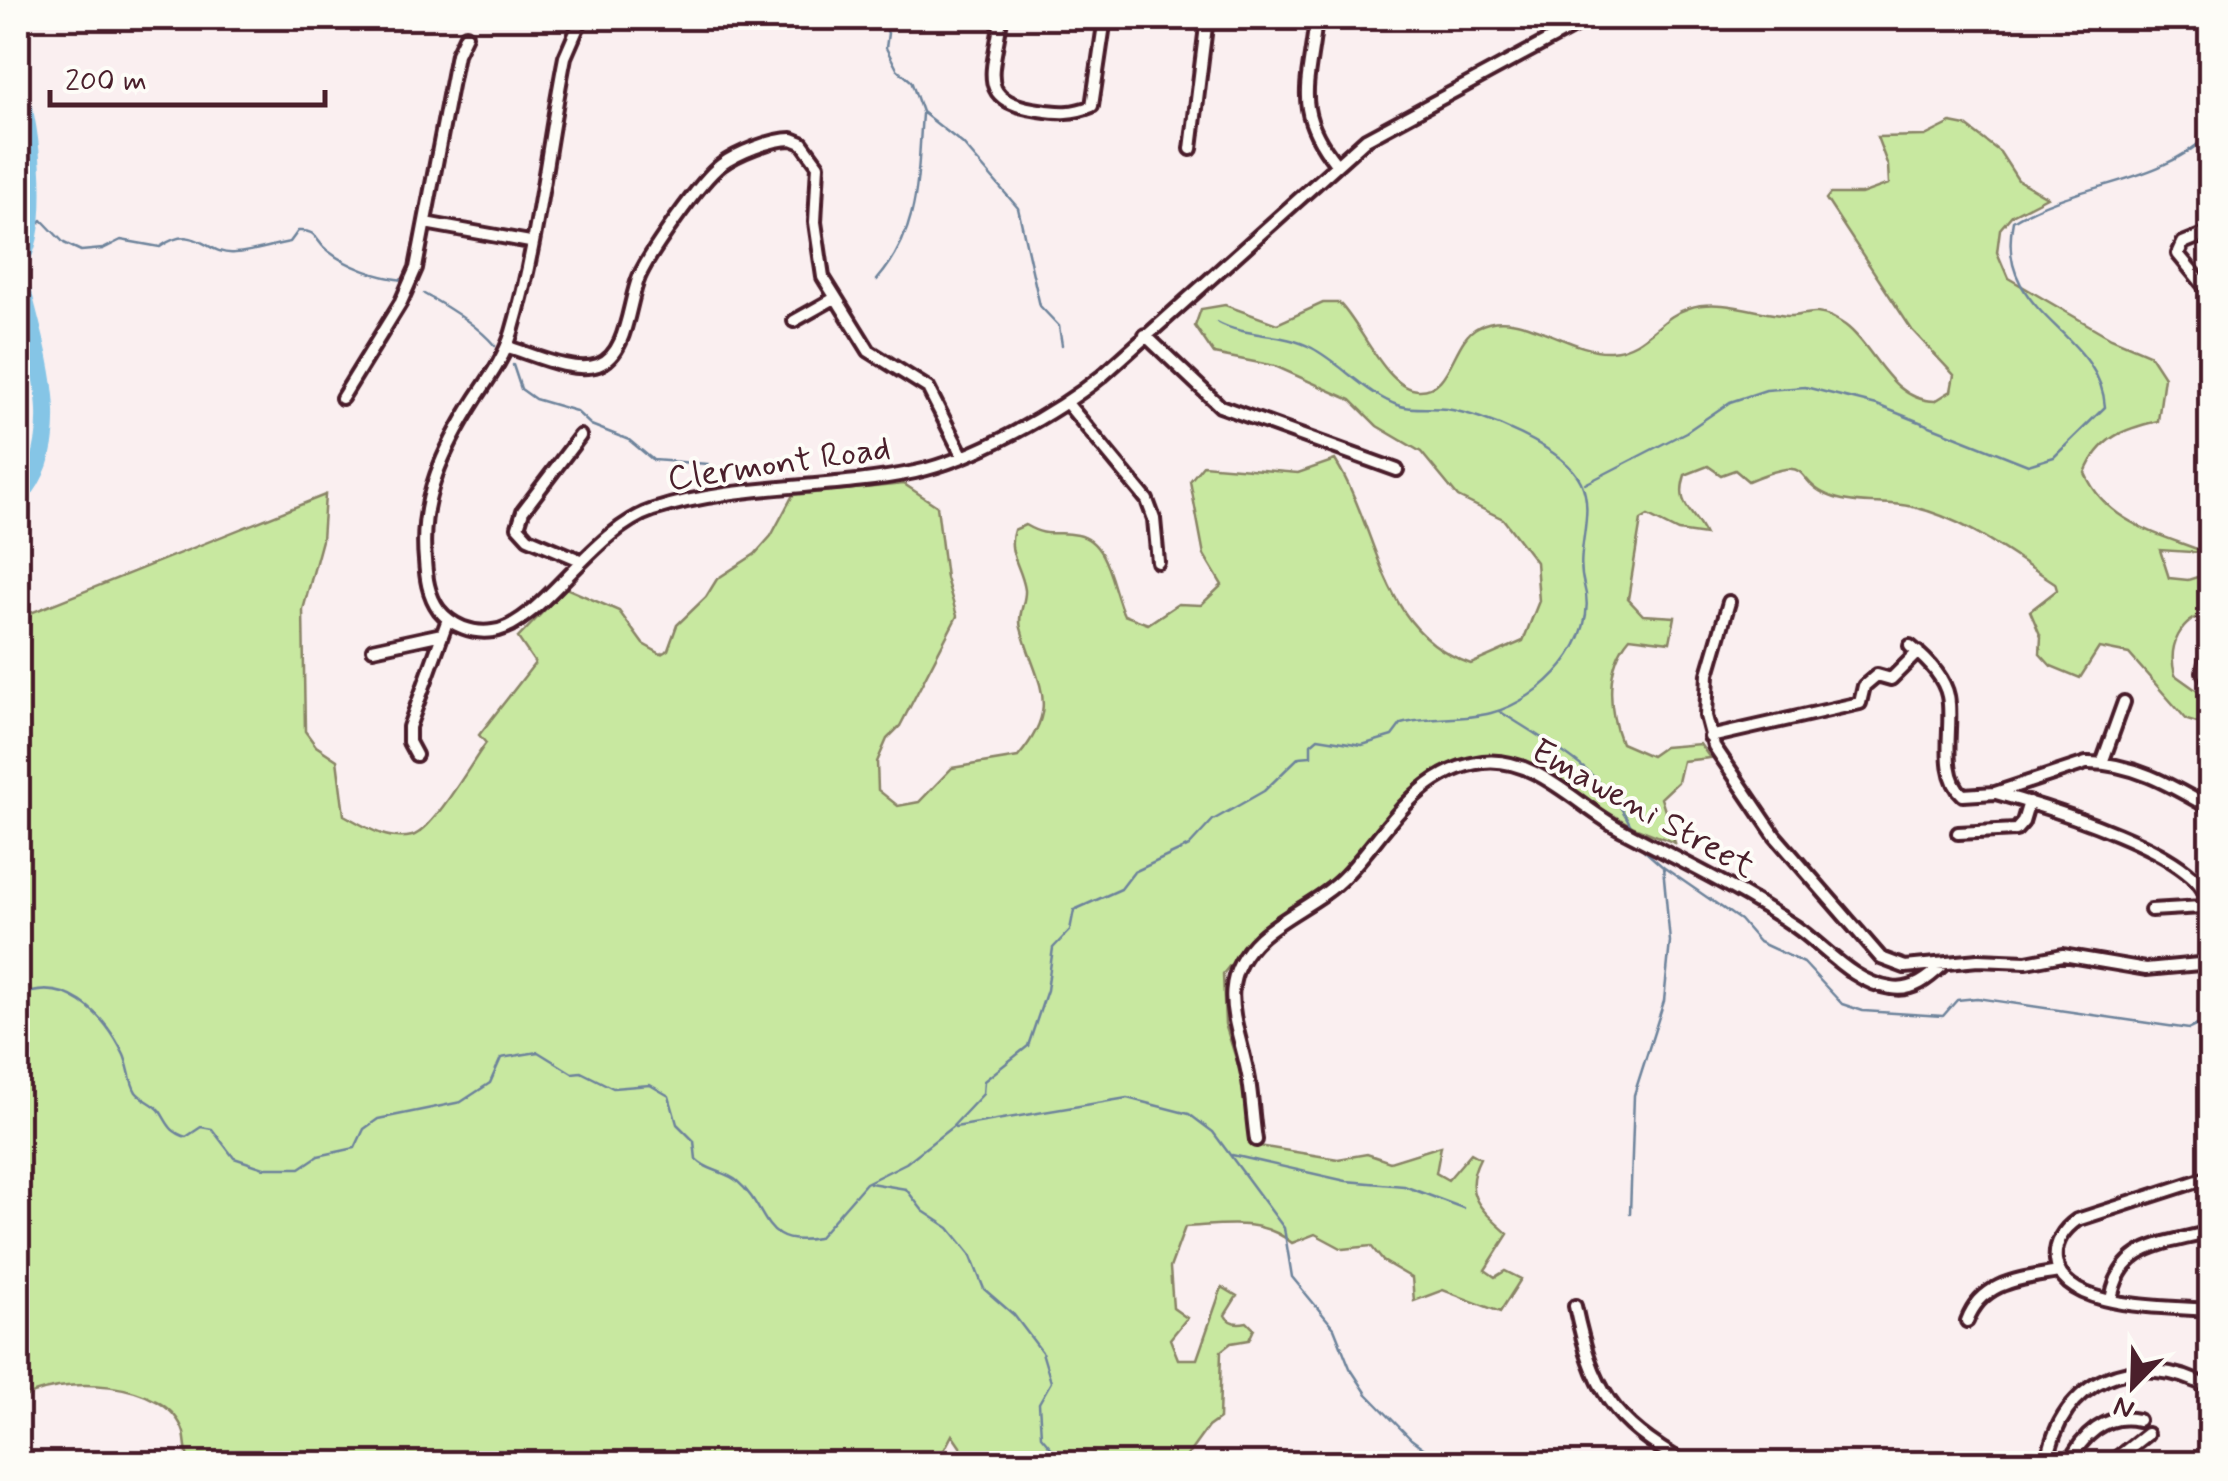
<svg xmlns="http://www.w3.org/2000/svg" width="2228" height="1481" font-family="Mynerve,sans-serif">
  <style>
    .green { fill: #c8e8a0; stroke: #898466; stroke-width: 2.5 }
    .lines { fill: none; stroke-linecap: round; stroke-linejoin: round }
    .stream { stroke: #6d839b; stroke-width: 2.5 }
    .river { stroke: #85c5e6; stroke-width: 18 }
    .minor-casing { stroke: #4a1f2b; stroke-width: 18 }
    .minor { stroke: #fdfcf7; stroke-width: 10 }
    .labels { text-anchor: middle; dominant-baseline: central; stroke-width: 8; stroke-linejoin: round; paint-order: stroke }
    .street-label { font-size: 35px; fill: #4a1f2b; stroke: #fdfcf7 }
  </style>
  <rect width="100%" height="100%" fill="#faeff0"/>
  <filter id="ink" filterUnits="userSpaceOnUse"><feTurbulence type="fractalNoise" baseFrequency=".01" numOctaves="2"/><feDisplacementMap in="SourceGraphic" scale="20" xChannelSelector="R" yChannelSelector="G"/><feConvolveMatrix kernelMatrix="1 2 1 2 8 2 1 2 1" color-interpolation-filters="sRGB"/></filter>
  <g filter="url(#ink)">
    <!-- green -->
    <path class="green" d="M1951,123l15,3 34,26 18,28 29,17 -35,18 -12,14 -3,23 11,26 103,60 38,16 15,23 -6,44c-35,8 -59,17 -73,52 22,51 75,61 122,80l-47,-3 9,28 19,2 22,-7v39c-30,8 -43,33 -35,63l35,25v27l-23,-7 -58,-66 -30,-6 -19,30 -29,-12 -11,-12 1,-17 -11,-26 27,-21 -2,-7c-45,-29 -89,-64 -142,-76 -25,-6 -54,-1 -78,-9 -48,-16 -15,-46 -87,-17l-13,-11 -14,5 -13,-9 -23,9c-10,31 8,34 20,60l-27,-4 -30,-15 -7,4 -13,79 15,16 32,2 -5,25 -40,-5c-25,29 -22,72 -9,106l30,13 13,-9 36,-3 10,14 -27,3 -5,21 -17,16 14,45 -41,-16 -99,-56 -43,-14 -31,4 -52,32 -76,88 -73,47 -37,46 2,50 16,50 12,71 85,14 29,-5 23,8 51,-16 -5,27 12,7 23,-27 9,5c-19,37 1,51 28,76l-23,36 10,7 10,-6 16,8 -21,33 -57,-22 -29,11 -2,-23 -29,-17 -12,-15 -28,3 -28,-15 -23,9c-31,-26 -68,-18 -107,-16l-15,41 3,40 14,10 -17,21 8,20h19l25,-72 15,9 -12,19c4,9 13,9 22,7l7,7 -5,11 -18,3 -10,8 -2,68 -11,8 -26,36h-211l-19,-28 -15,29 -748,-1c-3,-9 -3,-21 -5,-30 -16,-54 -126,-59 -166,-32v-783l307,-123 -3,45 -19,70 2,121 11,15 21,14 7,55c20,11 43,27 68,21 21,-5 59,-73 74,-93l-7,-8 56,-72 -17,-25 48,-50 53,23 24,33 18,10 7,-4 9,-25 29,-28 11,-18 38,-25 16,-18 22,-41 111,-11 33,22 9,72 11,38 -57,110 -13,13 -10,23 1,28 20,16 21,-4 33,-34 66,-11c45,-53 18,-73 3,-129 -4,-13 5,-26 4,-38 -3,-23 -19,-37 -11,-60l11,-5c24,14 30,5 53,10 31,6 34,56 46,80l24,9 30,-20 23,1 21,-20 -18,-30 -14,-74 13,-16 95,8 37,-13c46,73 43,171 136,204l52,-23 16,-40 -3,-39 -33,-43 -45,-22 -37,-45 -44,-26 -26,-26 -76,-34 -61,-12 -19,-28 6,-17 24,-4 52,19 46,-21h16c22,21 47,86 79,87 34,2 34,-50 60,-63 40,-22 90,26 132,24 36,-2 49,-34 79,-43 30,-10 68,5 98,8 10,1 20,-4 30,-3 11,1 19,6 28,12 30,22 45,76 90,76l16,-10 3,-16 -42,-45 -86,-131 4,-5h31l28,-10 -1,-18 -11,-29 48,-1z"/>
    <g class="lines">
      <!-- stream -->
      <path class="stream" d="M880,18l8,15 -2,15 11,21 14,12 11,31 41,32 55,64 22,98 19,20 3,19
        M29,233l13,-13 22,23 17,8 22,-2 18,-9 39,7c37,-26 45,9 75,6 19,-1 37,-8 55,-11l8,-11c21,-1 16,10 30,20 21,16 49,26 75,29
        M877,280c44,-51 40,-103 45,-166
        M424,294c24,13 54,32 71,52
        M513,365l8,24 14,10 41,12 15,14 38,15 24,20 55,4
        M1585,484l101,-52 44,-30 36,-12 39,-3 72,18 151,60 26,-8 51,-50c-5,-78 -112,-91 -92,-186 63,-39 143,-35 197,-87
        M1499,711c50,32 112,64 135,122
        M1638,845l25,22 77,53 19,22 45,21 38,41 21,7 80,5 14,-16 20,-2 212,31 21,-10
        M18,997c47,-22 85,15 106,58 5,11 6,28 12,37 6,8 18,11 24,19 9,14 9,20 26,26l15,-10 11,2 22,29 30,10h36l18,-12 37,-8 9,-19 14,-10 83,-17 29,-19 11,-25 37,-6 34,21 9,-1 32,16 37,-3 19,11 8,28 17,17 2,18c11,12 29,12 41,22 34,29 23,68 81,57l48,-55 40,-20 46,-36 31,-33 1,-13 44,-35 19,-56 6,-42 17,-18 4,-20 47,-21 13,-17 55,-26 24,-26 51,-29 35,-34 12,-1v-12l7,-6 44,7 30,-9 9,-12c29,-8 60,-3 90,-11 51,-13 109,-73 93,-128 -10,-35 12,-70 -3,-103 -16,-34 -99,-68 -135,-73 -15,-2 -32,1 -46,-3 -33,-11 -58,-42 -88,-58 -29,-16 -66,-10 -95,-26
        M955,1127l172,-29 62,16 24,18 71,96 8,49 42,51 16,40 17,26 44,45 34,25
        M1232,1155l114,26 58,5 59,22
        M870,1183l36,6 17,22 26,17 21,26 14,35 30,26 28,37 9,30 -12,21 2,33 24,28
        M1630,1214l4,-119 30,-94 6,-59 -7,-75"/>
      <!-- river -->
      <path class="river" d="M18,91c14,32 24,145 0,171
        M18,273c15,68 55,166 0,225"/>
      <!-- minor casing -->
      <g class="minor-casing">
        <path id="minor" d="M582,18l-17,39c-18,91 -27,186 -53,275 -7,24 -22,45 -36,66 -32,50 -57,101 -51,162 1,17 3,35 14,50 13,16 33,24 54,21 48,-6 98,-101 160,-121 84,-27 176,-20 262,-38 59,-13 140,-58 187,-96l264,-237 224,-121
          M1001,18c-6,52 -28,83 38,92 20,3 34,4 53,-4l13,-88
          M1316,18c-6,65 -25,90 20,146
          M1191,149l16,-131
          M425,223l105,19
          M2210,232l-27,11 -5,11 32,39
          M794,321l41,-23
          M1145,335l75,71 177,64
          M508,347c24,7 65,27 90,18 30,-11 30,-62 41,-88 10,-23 62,-97 82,-112 16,-12 51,-26 71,-26l10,4 16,22 -3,57 8,55 46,74 59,37 34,67
          M342,398l59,-96 15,-34 41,-214 9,-19
          M1066,402l81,98 7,19 4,43
          M580,560l-52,-22 -10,-11 5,-16 57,-75
          M1729,602l-21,72 -2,42 8,30 61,90 106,122 24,9 73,-7 48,2 37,-7 83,14 64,-6
          M2210,637l-7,35 7,11
          M1910,646c15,12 34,30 38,50 6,29 -10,77 15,99l32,-2 91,-30c46,-1 86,23 124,45
          M373,649l69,-15
          M1710,737l150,-34 4,-17 13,-11 14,4 27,-27
          M416,755l-7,-13v-15l39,-108
          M2102,763l22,-61
          M1996,793c43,12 211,61 211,110l-5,4 -51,3
          M1958,833l58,-3 7,-8 6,-20
          M1256,1140c-3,-20 -4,-41 -7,-60 -9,-54 -38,-96 11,-142 26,-24 62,-37 86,-63 41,-43 71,-105 137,-113 54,-6 97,47 141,69 57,30 118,59 172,96 30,21 57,56 95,61 22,4 38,-10 53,-24
          M2210,1177l-133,43c-13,9 -23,23 -21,40 5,51 115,46 154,50
          M2111,1300c9,-57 52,-55 99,-68
          M1575,1306c18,84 36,115 112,158
          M1967,1321c15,-40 53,-42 91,-49
          M2047,1464c12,-86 92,-116 163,-76
          M2069,1464c11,-27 38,-52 69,-44
          M2109,1464l38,-30"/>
      </g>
      <!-- minor -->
      <use href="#minor" class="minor"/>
    </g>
  </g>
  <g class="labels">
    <!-- street labels -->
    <g class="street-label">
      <text transform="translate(779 464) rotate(-8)">Clermont Road</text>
      <text transform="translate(1643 809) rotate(29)">Emaweni Street</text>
    </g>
  </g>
  <!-- margin -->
  <rect width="2228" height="1481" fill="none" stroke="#fdfcf7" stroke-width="60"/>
  <rect x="30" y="30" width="2168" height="1421" fill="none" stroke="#4a1f2b" stroke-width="4" filter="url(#ink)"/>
  <!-- north arrow -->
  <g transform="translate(2133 1386) rotate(203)" stroke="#fdfcf7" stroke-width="8" paint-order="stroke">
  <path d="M0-8L18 38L0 25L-18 38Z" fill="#4a1f2b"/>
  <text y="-15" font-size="28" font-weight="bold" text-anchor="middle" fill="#4a1f2b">N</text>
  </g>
  <!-- scale -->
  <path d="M50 90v15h275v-15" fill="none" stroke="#4a1f2b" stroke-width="5"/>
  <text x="65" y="90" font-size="30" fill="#4a1f2b" stroke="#fdfcf7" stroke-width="8" paint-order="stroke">200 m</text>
</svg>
